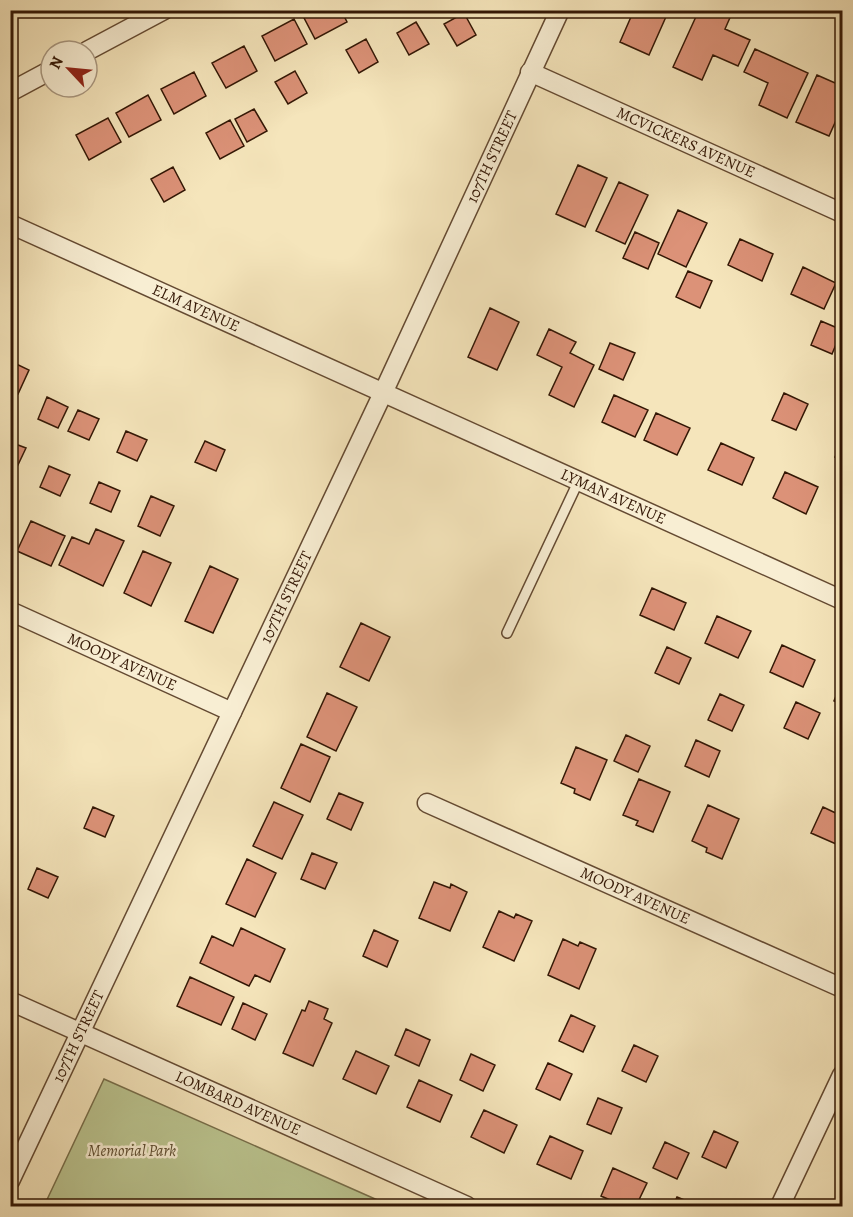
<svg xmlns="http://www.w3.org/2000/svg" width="853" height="1217" font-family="Alegreya,serif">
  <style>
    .green { fill: #bbc590; stroke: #776e4a; stroke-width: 1.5 }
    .building { fill: #dc9278; stroke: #331705; stroke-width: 1.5 }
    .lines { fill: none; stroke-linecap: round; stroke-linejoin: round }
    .service-casing { stroke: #644a32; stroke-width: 12 }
    .minor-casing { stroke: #644a32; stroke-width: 21 }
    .service { stroke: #f8eed3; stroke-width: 9 }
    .minor { stroke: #f8eed3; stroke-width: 18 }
    .labels { text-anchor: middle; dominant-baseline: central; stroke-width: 5; stroke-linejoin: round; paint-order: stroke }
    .street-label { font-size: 16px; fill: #331705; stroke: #f8eed3 }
    .park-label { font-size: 16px; font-style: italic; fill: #5c4b2f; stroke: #f8eed3 }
  </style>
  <rect width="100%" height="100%" fill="#f5e5bb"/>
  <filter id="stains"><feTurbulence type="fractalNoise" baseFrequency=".00333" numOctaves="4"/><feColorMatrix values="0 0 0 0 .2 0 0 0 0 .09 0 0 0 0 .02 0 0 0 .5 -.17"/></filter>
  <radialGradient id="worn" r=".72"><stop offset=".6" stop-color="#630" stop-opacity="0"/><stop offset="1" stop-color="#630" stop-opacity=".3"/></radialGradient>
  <!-- green -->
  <path class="green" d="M104,1079l287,127h-347z"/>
  <!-- building -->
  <path class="building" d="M17,10h14l-11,6z
    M309,10h32l6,12 -32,17 -13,-25z
    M634,10h35l-20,45 -29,-13z
    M699,10h28l5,3 -7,16 25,11 -12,26 -25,-11 -11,25 -29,-13z
    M464,13l12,22 -19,11 -13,-22z
    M294,19l13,25 -32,17 -13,-25z
    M416,22l13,22 -20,11 -12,-22z
    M366,39l12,23 -19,11 -13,-23z
    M244,46l13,25 -31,17 -14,-25z
    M755,49l53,24 -21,45 -28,-13 9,-22 -24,-11z
    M295,71l12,22 -19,11 -13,-22z
    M194,72l12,24 -32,18 -13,-25z
    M817,75l25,11v21l-13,29 -33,-14z
    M148,95l13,25 -32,17 -13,-24z
    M254,109l13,22 -20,11 -12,-23z
    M108,118l13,24 -32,18 -13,-25z
    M230,120l14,26 -24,13 -14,-26z
    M578,165l29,13 -22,49 -29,-13z
    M173,167l12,23 -21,12 -13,-23z
    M619,182l29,13 -23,49 -29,-13z
    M678,210l29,13 -21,44 -28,-13z
    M635,232l24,11 -11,26 -25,-11z
    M740,239l33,15 -11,27 -34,-16z
    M803,267l33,16 -12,26 -33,-15z
    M688,271l24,10 -12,27 -24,-11z
    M490,308l29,14 -22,48 -29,-13z
    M821,321l21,9 -10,24 -21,-9z
    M549,329l27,13 -6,11 24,12 -20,42 -25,-12 13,-28 -25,-12z
    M610,343l25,10 -12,27 -24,-11z
    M10,361l19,9 -11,24 -8,-3z
    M784,393l24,11 -12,26 -24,-10z
    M614,395l34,15 -13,27 -33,-15z
    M47,397l21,10 -10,21 -20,-9z
    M78,410l21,9 -10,21 -21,-9z
    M656,413l34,15 -13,27 -33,-15z
    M126,431l21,9 -10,21 -20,-9z
    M205,441l20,9 -9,21 -21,-9z
    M842,441v19l-7,-3z
    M10,442l16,6 -10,21 -6,-2z
    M721,443l33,15 -12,27 -34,-15z
    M49,466l21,9 -10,21 -20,-9z
    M785,472l33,15 -12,27 -33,-16z
    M99,482l21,9 -9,21 -21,-9z
    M151,496l23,10 -14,30 -22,-10z
    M10,512l7,2 -7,14z
    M842,517v13l-5,-2z
    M31,521l34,15 -14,30 -34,-15z
    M96,529l28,12 -21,45 -44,-21 13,-28 17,7z
    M143,551l28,12 -20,43 -27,-13z
    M210,566l28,13 -25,54 -28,-12z
    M652,588l34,15 -12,27 -34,-15z
    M717,616l34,15 -13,27 -33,-15z
    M361,623l29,14 -21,44 -29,-14z
    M782,645l33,15 -12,27 -33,-15z
    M667,647l24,11 -12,26 -24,-11z
    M842,682v23l-8,-4z
    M327,693l30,14 -21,44 -29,-14z
    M720,694l24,11 -12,26 -24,-11z
    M796,702l24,11 -12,26 -24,-11z
    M626,735l24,11 -12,26 -24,-11z
    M696,740l24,11 -11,26 -24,-11z
    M301,744l29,13 -20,45 -29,-14z
    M576,747l31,13 -17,40 -16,-7 1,-4 -14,-6z
    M842,767v18l-6,-3z
    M639,779l31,13 -17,40 -17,-7 2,-4 -15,-6z
    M339,793l24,10 -12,27 -24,-11z
    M274,802l29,13 -21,44 -29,-13z
    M708,805l31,14 -17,40 -16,-7 1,-4 -15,-7z
    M93,807l21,9 -9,21 -21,-9z
    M823,807l19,9v13l-6,15 -25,-11z
    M312,853l25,10 -12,26 -24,-10z
    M247,859l29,14 -21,44 -29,-13z
    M37,868l21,9 -10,21 -20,-9z
    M434,882l16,6 1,-4 16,8 -17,39 -31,-13z
    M499,911l15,7 2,-4 16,7 -18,40 -31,-14z
    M241,928l44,21 -15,33 -15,-7 -6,11 -49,-23 12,-27 21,10z
    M374,930l24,11 -11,26 -24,-11z
    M563,939l15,7 2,-4 16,7 -17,40 -31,-14z
    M190,977l44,20 -13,28 -44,-19z
    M309,1001l19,8 -4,10 8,4 -19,43 -30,-13 19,-43 3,1z
    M243,1003l24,11 -12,26 -23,-11z
    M571,1015l24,11 -12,26 -24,-11z
    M406,1029l24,11 -11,26 -24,-11z
    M634,1045l24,11 -12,26 -24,-11z
    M356,1051l33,15 -13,28 -33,-15z
    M471,1054l24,11 -12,26 -23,-11z
    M548,1063l24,11 -12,26 -24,-11z
    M419,1080l33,15 -12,27 -33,-15z
    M598,1098l24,10 -11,26 -24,-10z
    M484,1110l33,15 -13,28 -33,-16z
    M714,1131l24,11 -12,26 -24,-11z
    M550,1136l33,15 -12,28 -34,-15z
    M665,1142l24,11 -12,26 -24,-11z
    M613,1168l34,15 -11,23h-12l-23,-10z
    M677,1197l22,9h-26z"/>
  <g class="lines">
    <!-- service casing -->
    <g class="service-casing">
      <path id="service" d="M507,633l72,-153"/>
    </g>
    <!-- minor casing -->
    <g class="minor-casing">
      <g id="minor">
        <path d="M87,51l77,-41"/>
        <path id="s1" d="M530,72l312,141"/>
        <path d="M10,92l41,-22"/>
        <path id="s2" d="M10,224l832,376"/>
        <path id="s3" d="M10,611l222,101"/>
        <path id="s4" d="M427,803l415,185"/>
        <path id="s5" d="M10,1001l457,205"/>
        <path id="s6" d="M10,1181l373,-788 177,-383"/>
        <path d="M780,1206l62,-131"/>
      </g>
    </g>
    <!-- service -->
    <use href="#service" class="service"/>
    <!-- minor -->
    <use href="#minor" class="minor"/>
  </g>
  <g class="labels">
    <!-- street labels -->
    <g class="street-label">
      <text stroke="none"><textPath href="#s1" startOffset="171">MCVICKERS AVENUE</textPath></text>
      <text stroke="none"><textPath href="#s6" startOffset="1132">107TH STREET</textPath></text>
      <text stroke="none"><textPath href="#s2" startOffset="204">ELM AVENUE</textPath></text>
      <text stroke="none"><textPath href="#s2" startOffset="662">LYMAN AVENUE</textPath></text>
      <text stroke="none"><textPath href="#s6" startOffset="646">107TH STREET</textPath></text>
      <text stroke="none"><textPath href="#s3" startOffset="123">MOODY AVENUE</textPath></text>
      <text stroke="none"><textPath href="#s4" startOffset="228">MOODY AVENUE</textPath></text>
      <text stroke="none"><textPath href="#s6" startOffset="160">107TH STREET</textPath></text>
      <text stroke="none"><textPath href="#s5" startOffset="250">LOMBARD AVENUE</textPath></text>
    </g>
    <!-- park labels -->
    <g class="park-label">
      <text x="132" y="1151">Memorial Park</text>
    </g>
  </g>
  <!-- margin -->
  <rect width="853" height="1217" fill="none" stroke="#f5e5bb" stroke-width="36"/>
  <rect x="12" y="12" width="829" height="1193" fill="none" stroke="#331705" stroke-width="3"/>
  <rect x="18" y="18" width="817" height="1181" fill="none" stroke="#331705" stroke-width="1.5"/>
  <!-- north arrow -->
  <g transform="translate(69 69) rotate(296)"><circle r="28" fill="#f8eed3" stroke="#a99881" stroke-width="1.5"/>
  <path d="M0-4.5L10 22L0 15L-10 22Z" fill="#8f2418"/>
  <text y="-9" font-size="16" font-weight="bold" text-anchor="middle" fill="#331705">N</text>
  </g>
  <rect width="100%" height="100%" filter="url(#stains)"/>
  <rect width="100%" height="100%" fill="url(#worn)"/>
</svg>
